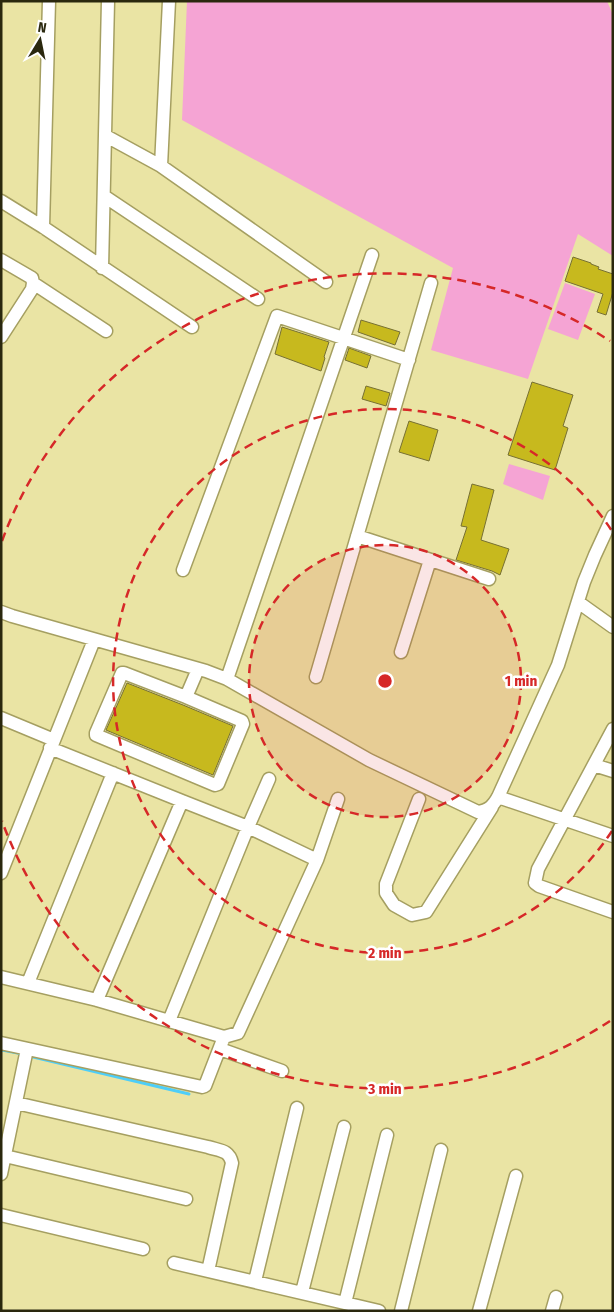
<svg xmlns="http://www.w3.org/2000/svg" width="614" height="1312" font-family="'Fira Sans Condensed',sans-serif">
  <style>
    .green { fill: #f5a4d4 }
    .lines { fill: none; stroke-linecap: round; stroke-linejoin: round }
    .stream { stroke: #4ecef8; stroke-width: 3 }
    .building { fill: #c7b91e; stroke: #777033 }
    .minor-casing { stroke: #a59f61; stroke-width: 15 }
    .minor { stroke: #fff; stroke-width: 12 }
    .ring { fill: none; stroke: #d62828; stroke-width: 2.5; stroke-dasharray: 9 6 }
    .centre { fill: #d62828; stroke: #fff; stroke-width: 2.5 }
    .ring-label { font-size: 15px; text-anchor: middle; font-weight: bold; fill: #d62828; stroke: #fff; stroke-width: 5; stroke-linejoin: round; paint-order: stroke }
  </style>
  <rect width="100%" height="100%" fill="#eae4a4"/>
  <!-- green -->
  <path class="green" d="M187,1h420l6,14v241l-35,-22 -50,145 -97,-29 22,-82 -271,-148z
    M565,283l30,11 -17,46 -30,-11z
    M509,464l41,12 -7,24 -40,-16z"/>
  <g class="lines">
    <!-- stream -->
    <path class="stream" d="M2,1050l21,4
      M29,1056l160,38"/>
  </g>
  <!-- building -->
  <path class="building" d="M573,257l18,6v1l8,3 -1,2 15,5v18l-7,23 -9,-3 6,-18 -38,-13z
    M361,320l39,12 -5,13 -37,-13z
    M282,327l47,15 -5,15 1,1 -4,13 -46,-17z
    M349,348l22,8 -4,12 -22,-8z
    M532,382l41,13 -10,31 5,2 -13,42 -47,-15z
    M366,386l24,7 -4,13 -24,-7z
    M409,421l29,9 -9,31 -30,-9z
    M472,484l22,6 -13,50 28,9 -9,26 -8,-4 -36,-11 11,-33 -6,-1z
    M127,683l56,22 50,21 -20,49 -107,-45z"/>
  <g class="lines">
    <!-- minor casing -->
    <g class="minor-casing">
      <path id="minor" d="M106,136l55,30 165,116
        M161,166l8,-165
        M104,196l154,103
        M1,201l42,26 149,100
        M43,227l6,-226
        M1,260l31,18 1,5 -1,6 -31,48
        M102,268l6,-267
        M33,283l73,48
        M357,536l132,43
        M183,570l94,-254 132,44
        M578,602l35,25
        M1,612l11,4 194,55 21,8 142,81 109,52c11,-2 15,-6 20,-15l60,-132 26,-83 11,-27 18,-39
        M401,652l29,-92
        M122,673h2l62,24 56,24 1,3 -25,60 -3,1 -119,-50v-2z
        M316,677l115,-394
        M227,679l145,-424
        M186,697l12,-28
        M1,718l53,22
        M613,729l-75,140 -3,14 4,3 74,26
        M50,748l132,53
        M594,765l19,6
        M498,797l115,39
        M419,799l-33,85v9l8,12 18,10 14,-3 66,-105
        M317,860l21,-61
        M1,873l93,-233
        M1,977l96,23 127,37 14,-4 79,-173 -69,-33 -66,-26 -85,199
        M28,983l85,-210
        M169,1021l79,-194 21,-48
        M1,1043l201,44 3,-1 19,-49
        M220,1049l62,22
        M16,1103l192,44c13,4 21,3 24,16l-24,108
        M5,1156l181,43
        M1,1174l26,-125
        M1,1215l142,34
        M174,1263l205,48
        M255,1281l42,-173
        M302,1292l42,-165
        M345,1303l42,-168
        M401,1311l40,-161
        M479,1311l37,-135
        M552,1311l4,-14"/>
    </g>
    <!-- minor -->
    <use href="#minor" class="minor"/>
  </g>
  <!-- distance rings -->
  <circle cx="385" cy="681" r="136" fill="#d62828" fill-opacity=".12"/>
  <g class="ring">
    <circle cx="385" cy="681" r="136"/>
    <path d="M612 831A272 272 0 1 1 612 531"/>
    <path d="M610 1021A408 408 0 0 1 2 821M2 541A408 408 0 0 1 610 341"/>
  </g>
  <circle cx="385" cy="681" r="8" class="centre"/>
  <g class="ring-label">
    <text x="521" y="686">1 min</text>
    <text x="385" y="958">2 min</text>
    <text x="385" y="1094">3 min</text>
  </g>
  <!-- border -->
  <rect width="614" height="1312" fill="none" stroke="#2a280e" stroke-width="5"/>
  <!-- north arrow -->
  <g transform="translate(40 40) rotate(10)" stroke="#ffffff" stroke-width="4" paint-order="stroke">
  <path d="M0-4L9 19L0 12L-9 19Z" fill="#2a280e"/>
  <text y="-8" font-size="14" font-weight="bold" text-anchor="middle" fill="#2a280e">N</text>
  </g>
</svg>
